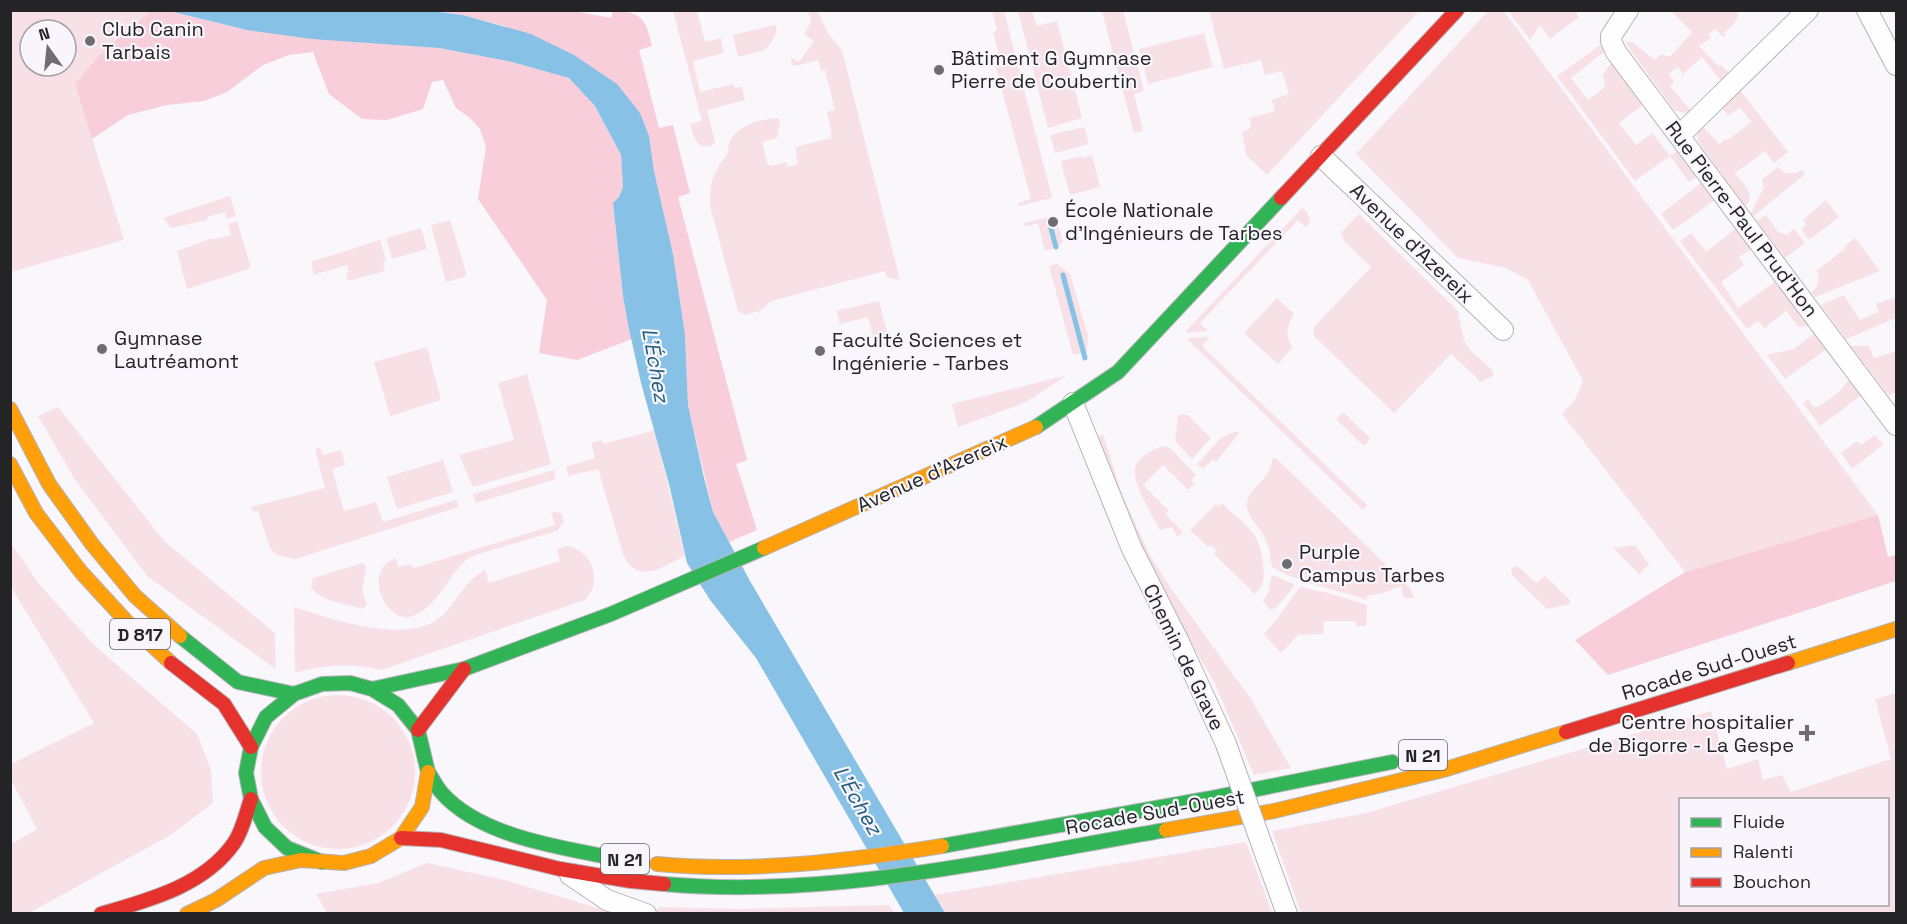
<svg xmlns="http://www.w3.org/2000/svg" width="1907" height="924" font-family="'Space Grotesk',sans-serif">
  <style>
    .green { fill: #f7e1e7; fill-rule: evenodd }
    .forest { fill: #f7ced9 }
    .water { fill: #87c2e6 }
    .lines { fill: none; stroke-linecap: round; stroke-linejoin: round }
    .stream { stroke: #87c2e6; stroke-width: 5 }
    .street-casing { stroke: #b5b3b7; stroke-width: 22 }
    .fast-casing { stroke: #b5b3b7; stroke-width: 16 }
    .slow-casing { stroke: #b5b3b7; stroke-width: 16 }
    .jam-casing { stroke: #b5b3b7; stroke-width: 16 }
    .street { stroke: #fefefe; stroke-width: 20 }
    .fast { stroke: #30b455; stroke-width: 14 }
    .slow { stroke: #ff9f0a; stroke-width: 14 }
    .jam { stroke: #e5322d; stroke-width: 14 }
    .street-bridge-casing { stroke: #b5b3b7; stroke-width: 22; stroke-linecap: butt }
    .street-bridge { stroke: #fefefe; stroke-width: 20 }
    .poi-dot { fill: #6f6d71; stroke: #f8f5fd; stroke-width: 2 }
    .labels { text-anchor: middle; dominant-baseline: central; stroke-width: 4.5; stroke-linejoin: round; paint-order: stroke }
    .shield { fill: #f8f5fd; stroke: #646266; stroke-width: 1.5 }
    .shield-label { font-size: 18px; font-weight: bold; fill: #242326 }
    .poi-label { font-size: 20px; fill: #242326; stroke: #f8f5fd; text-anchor: start }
    .street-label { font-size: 20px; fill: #242326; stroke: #f8f5fd }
    .water-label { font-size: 21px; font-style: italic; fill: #1f5d80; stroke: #f8f5fd }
  </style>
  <rect width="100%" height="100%" fill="#f9f7fb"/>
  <!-- green -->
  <path class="green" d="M11,11h141l-51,42 -26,31 49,156 -113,32zM30,30h36v36h-36z
    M673,11h24l8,31 16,-4 3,15 -31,8 7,31 33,-8 2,4 7,-1 3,13 -38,10 8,32 -3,4c-16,3 -18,-8 -22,-22l12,-3z
    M808,11h10l10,23 14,16 58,230 -13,-3 -2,-6 -114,30 -11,10 -15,4 -7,-4 -28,-106c0,-16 1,-27 10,-41 2,-3 6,-8 8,-12 1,-5 0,-9 3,-13 10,-15 31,-20 47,-21l2,4 -3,16 -15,4 5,22 4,2 15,-4 2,5 10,-3 -3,-17 36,-9 -1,-3h2l-5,-23 8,-2 -10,-40 -4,1 -3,-11 -22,6 -4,-1 -1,-7 8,4 15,-21 -10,-7 7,-12z
    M992,11h12l48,187 -33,8 -1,-3 13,-4 -35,-131 6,-2 -9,-34 4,-2z
    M1018,11h14l5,15 20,-5 25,97 -34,10z
    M1102,11h21l21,80 -10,3 9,37 -9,2z
    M1209,11v-1l210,1 -152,164 -21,-20 -4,-23 9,-4 -2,-10 26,-7 -3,-11 17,-6 -7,-23 -17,4 -4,-15 -37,9z
    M1488,11h16l374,504 -193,57 -123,-158 13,-14 8,-19 -55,-101 -22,-12 -48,-10 -102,-104z
    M1508,11h67l4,6 -29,22 -10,-14 -10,15z
    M1671,11h65l3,4 -5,9 -10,9 2,2 -3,2 -8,-8 -7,6 3,3 -12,8 21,21 1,-2 9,9 -8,8 -20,-25 -19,17 -5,-7 -9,7 5,7 -4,5 22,26 -8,1 -10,-3 -49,-68h7l23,18 6,-6 9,3 22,-25z
    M775,25c5,9 -5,18 -10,25l-27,7 -5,-22z
    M1204,33l9,34 -65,17 -9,-35z
    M1600,45l4,7 -33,26 17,22 17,-13 -2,-13 9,-12 32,42 -25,19 17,22 16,-12 18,23 8,-6 19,26 -8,6 -19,-26 -35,25 -78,-105z
    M1737,86l51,66 -14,11 -9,-12 -30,22c8,11 21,20 11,34l-47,-64c-3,-8 -2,-13 1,-20l19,21 7,-5 2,1 23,-18 -11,-15 -12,9 -9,-13z
    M1084,127l5,17 -34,9 -5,-18z
    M1092,155l8,32 -30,8 -9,-34 21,-5 1,2z
    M1778,167l7,6h11l6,-3 3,4 -51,42 -3,-3 13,-26 -2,-8z
    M1702,182l13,18 -42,30 -12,-16z
    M230,196l6,20 -9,3 -2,-7 -18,5v3l-36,8 -8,-10z
    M1826,200l13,17 -30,23 -8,-11 5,-4 -3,-5z
    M1302,208l5,4 3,9 -4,7 -8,-8 -98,103 8,8 -21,2 -1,-2z
    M1359,214l99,97 6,30 8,11 21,19v5l-12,6 -30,-28 -57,59 -80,-77v-9l57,-60 -26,-25 -4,-9z
    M1056,215l7,27 -5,5 -13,4 -7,-28 -13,4 -1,-4z
    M1766,215l12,17 9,3 7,-6 11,14 -20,15 -28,-37z
    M450,220l17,56 -21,6 -15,-57z
    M237,221l14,47 -64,21 -10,-38 36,-13 1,1 17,-4 -3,-11z
    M421,228l6,21 -35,10 -6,-21z
    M1736,228l16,20 -13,9 5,8 -23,17 17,26 38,-27 34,45 -11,1 -13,-16 -21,17 -7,-7 -11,8 -67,-88 11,-8 15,19z
    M1855,238l25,33 -65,26 -4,-5c8,-5 9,-14 6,-22l28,-21 -1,-2z
    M380,240l6,21 -3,1 2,9 -37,10 -2,-8 3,-1 -2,-7 -33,10 -3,-13z
    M1057,264l13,10 18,62 -1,16 -14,3 -24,-89z
    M1844,295l16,25 19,-8 -3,-8 20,-7v21l-50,21 -25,-34z
    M1277,298l17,16c-7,11 -10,22 -1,33l-15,17 -34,-31z
    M879,301l11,43 -14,4 -8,-31 -28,7 -4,-13z
    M1815,333l12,16 -42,30 -18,-24 27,-6z
    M1210,337l-8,9 165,159 -4,5 -175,-170 1,-2z
    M1851,346h18l5,12 22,-7v42l-8,2z
    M427,347l14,53 -51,16 -16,-54z
    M527,374l24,90 -78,23 -14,-32 55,-15 -16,-57z
    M1068,375l-44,28 -66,24 -6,-23z
    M1849,380l13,15 -42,31 -17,-23 5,-4 5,8h5l20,-14z
    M58,407l106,134 111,92 1,36 -128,-92 -74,-99 -36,-62z
    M1343,412l27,26 -6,8 -28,-27z
    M1182,414l7,2 22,22 -19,21 -17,-18 3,-25z
    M655,430l30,126c-23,11 -48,30 -62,-2l-25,-85 -30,7 -2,-9 29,-9 -4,-15 11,-3 1,4z
    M1237,431l2,2 -23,29 -3,-3 -10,10 -6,-5 25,-27z
    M1103,434l19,61 28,60 20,32 81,112 40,69 -37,7 -41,-95 -60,-101 -56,-141z
    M1875,435l8,10 -31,24 -11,-16 16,-12 4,4z
    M1162,446l8,2 26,27 -5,5 4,3 -7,7 -25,-25 -20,20 26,26 -4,3 18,18 -6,5 -5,-10 -12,3c-7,-14 -31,-50 -24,-65 4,-10 17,-15 26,-19z
    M320,448l3,7 18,-5 4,15 -13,4 12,42 32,-9 7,20 73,-22 3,7 -164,52 -19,-4 -6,-7 -12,-37 -5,1 -2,-5 74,-19 -10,-39z
    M1276,458l134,130 4,10h-10l-3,-12 -18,7 -16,3v4c-32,-12 -65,-15 -95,-33 -2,-9 -2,-19 -6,-27 -5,-13 -20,-22 -19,-37 3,-18 25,-24 25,-44z
    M443,460l10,32 -56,17 -10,-32z
    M554,470l2,9 -80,24 -3,-9z
    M1222,503c22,23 38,26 41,61 1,14 2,19 -8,30l-41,-40 3,-4 -6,-5 -3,2 -18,-17 26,-26 3,3z
    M557,512l5,2 2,8 -7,9 -82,24 -8,4c-20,17 -31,52 -58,58 -23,4 -48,-46 -13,-59l2,9 12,-3 4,4 141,-43 -4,-12z
    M10,542l29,42 55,61 103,89 14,36 2,33 -44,33 -142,78 -16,-1v-69l26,-15 -26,-49v-16l83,-41 -83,-136z
    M1635,545l14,19 -10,10 -26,-26z
    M566,546c26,3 38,35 19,54l-204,70c-29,-7 -57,-6 -86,3l-1,-66c38,12 118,41 151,6 14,-15 21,-33 40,-43l4,13 71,-22 -3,-12z
    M363,563l3,4 -4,23 5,14 -4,5c-15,-5 -43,-7 -52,-22l2,-9z
    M1515,566l4,1 17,16 9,-7 25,24v4l-23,5 -34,-33 -2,-6z
    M1273,575l22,10 -18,22 -6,3 -8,-9 5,-8 3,-15z
    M1300,587l28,6 39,12 -1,21h-10l-1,-5h-31l-1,13 -25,1 -17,18 -17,-19c15,-15 23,-30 36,-47z
    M1896,693v220h-595l-29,-82 94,-18 345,-102 16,58 31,-10 5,21 19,-5 9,17 100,-33 -16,-60zM1680,800h208v104h-208z
    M261 772a77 77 0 1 1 154 0a77 77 0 1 1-154 0Z
    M1246,842l26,71h-327l-11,-18z
    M427,863l74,16 113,34h-287l-11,-19 62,-11z
    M890,905l4,8 -246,1 12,-7 78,2z"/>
  <!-- forest -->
  <path class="forest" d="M152,10l17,1 78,19 192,18 73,14 57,16 26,28 26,49 2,32 -4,10 -6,7 10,92 9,43 -55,21 -38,-7 8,-53 -69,-101 8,-52 -6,-18 -10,-11 -14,-10 -13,-28 -11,2 -9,27 -36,11 -25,-1 -33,-25 -16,-42 -24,3 -26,10 -36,27 -23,9 -37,4 -39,10 -36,24 -17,-55 26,-31z
    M569,10l42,8 2,-7c29,0 33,9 39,35l-13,4 20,78 14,-3 17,68 -12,4 69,263 -11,4 21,66 -28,12 -16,-30 -25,-107 -3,-70 -12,-81 -19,-83 -5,-35 -145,-110 -41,-11 -27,-4z
    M1878,515l10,42 8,-2v26l-288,94 -33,-35 110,-68z"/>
  <!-- water -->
  <path class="water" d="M424,10l39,5 68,19 43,21 43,29 23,29 9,23 5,35 19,83 12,81 3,70 16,73 9,34 37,69 195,332h-41l-148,-255 -46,-58 -23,-37 -18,-79 -28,-101 -12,-54 -6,-33 -10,-93 6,-6 4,-10 -2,-32 -26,-49 -26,-28 -57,-16 -73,-14 -127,-9 -65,-9 -78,-19z"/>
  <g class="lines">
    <!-- stream -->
    <path class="stream" d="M1049,221l7,26
      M1063,275l22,83"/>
    <!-- street casing -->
    <g class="street-casing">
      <path id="street" d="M1628,10l-17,26v5l5,11 280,373
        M1867,10l29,55
        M1679,136l129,-126
        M1321,156l182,174
        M1073,403l59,146 47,93 47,102
        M1263,848l24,66
        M570,875l37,25 39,14"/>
    </g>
    <!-- fast casing -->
    <g class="fast-casing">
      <path id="fast" d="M1036,427l82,-55 163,-174
        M180,636l58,46 56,12
        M372,689l92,-20 147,-55 153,-66
        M428,772c4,6 8,14 13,20 37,43 115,55 168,65
        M942,846l270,-48 180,-36
        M322,862l-35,-14 -22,-21 -14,-28 -5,-26 5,-26 15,-30 28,-23 28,-10 28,-1 22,6 26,16 20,25 10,42
        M664,884c168,15 337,-26 502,-54"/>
    </g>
    <!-- slow casing -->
    <g class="slow-casing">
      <path id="slow" d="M10,409l39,75 43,60 43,52 45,40
        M10,464l26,49 45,59 45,49 45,42
        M764,548l272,-121
        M1788,663l108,-34
        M1166,830l108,-19 169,-41 123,-38
        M657,864c94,9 192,-3 285,-18
        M187,914l29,-14 48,-32 37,-8 43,3 27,-7 30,-18 21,-31 6,-35"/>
    </g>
    <!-- jam casing -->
    <g class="jam-casing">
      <path id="jam" d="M1281,198l176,-188
        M171,663l53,41 27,43
        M418,730l46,-61
        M1566,732l222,-69
        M401,838l40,2 119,29 71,12 33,3
        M101,914c48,-14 103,-28 133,-71 9,-13 12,-30 17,-44"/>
    </g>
    <!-- street -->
    <use href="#street" class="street"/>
    <!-- fast -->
    <use href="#fast" class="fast"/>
    <!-- slow -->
    <use href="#slow" class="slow"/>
    <!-- jam -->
    <use href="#jam" class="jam"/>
    <!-- street-bridge casing -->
    <g class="street-bridge-casing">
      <path id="street-bridge" d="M1226,744l37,104"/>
    </g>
    <!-- street-bridge -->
    <use href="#street-bridge" class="street-bridge"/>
  </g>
  <!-- markers -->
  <g class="poi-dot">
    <circle cx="90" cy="41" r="6"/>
    <circle cx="939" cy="70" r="6"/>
    <circle cx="1053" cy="222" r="6"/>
    <circle cx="102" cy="349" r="6"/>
    <circle cx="820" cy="351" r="6"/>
    <circle cx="1287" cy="564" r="6"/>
    <path d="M1804 724h6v6h6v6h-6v6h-6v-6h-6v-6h6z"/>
  </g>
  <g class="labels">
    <!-- shield labels -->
    <g class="shield">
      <rect x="110" y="619" width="60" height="30" rx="4.5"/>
      <rect x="1399" y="740" width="48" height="30" rx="4.5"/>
      <rect x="601" y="844" width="48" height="30" rx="4.5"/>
    </g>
    <g class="shield-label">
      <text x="140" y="634">D 817</text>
      <text x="1423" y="755">N 21</text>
      <text x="625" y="859">N 21</text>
    </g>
    <!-- poi labels -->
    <g class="poi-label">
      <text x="102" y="29">Club Canin<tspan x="102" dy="23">Tarbais</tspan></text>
      <text x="951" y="58">Bâtiment G Gymnase<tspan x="951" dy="23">Pierre de Coubertin</tspan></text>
      <text x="1065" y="210">École Nationale<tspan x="1065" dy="23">d'Ingénieurs de Tarbes</tspan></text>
      <text x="114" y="338">Gymnase<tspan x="114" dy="23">Lautréamont</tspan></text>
      <text x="832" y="340">Faculté Sciences et<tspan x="832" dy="23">Ingénierie - Tarbes</tspan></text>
      <text x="1299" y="552">Purple<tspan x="1299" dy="23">Campus Tarbes</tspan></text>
      <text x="1794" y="722" text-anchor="end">Centre hospitalier<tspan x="1794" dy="23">de Bigorre - La Gespe</tspan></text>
    </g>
    <!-- street labels -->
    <g class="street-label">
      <text transform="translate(1742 219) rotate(53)">Rue Pierre-Paul Prud'Hon</text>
      <text transform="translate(1412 243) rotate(44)">Avenue d'Azereix</text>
      <text transform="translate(932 473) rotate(-24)">Avenue d'Azereix</text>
      <text transform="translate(1184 657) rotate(64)">Chemin de Grave</text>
      <text transform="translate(1709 667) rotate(-17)">Rocade Sud-Ouest</text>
      <text transform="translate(1155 812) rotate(-10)">Rocade Sud-Ouest</text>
    </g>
    <!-- water labels -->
    <g class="water-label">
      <text transform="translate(656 365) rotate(80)">L'Échez</text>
      <text transform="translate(858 800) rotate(60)">L'Échez</text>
    </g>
  </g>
  <!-- border -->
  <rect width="1907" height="924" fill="none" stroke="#242326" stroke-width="24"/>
  <!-- legend -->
  <rect x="1679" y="798" width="210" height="108" fill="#f8f5fd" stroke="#a3a1a7" stroke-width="1.5"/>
  <rect x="1691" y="818" width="30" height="9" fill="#30b455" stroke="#a3a1a7" stroke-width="1.5"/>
  <text x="1733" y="828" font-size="18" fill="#242326">Fluide</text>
  <rect x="1691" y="848" width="30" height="9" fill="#ff9f0a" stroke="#a3a1a7" stroke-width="1.5"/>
  <text x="1733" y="858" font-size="18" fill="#242326">Ralenti</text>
  <rect x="1691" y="878" width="30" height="9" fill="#e5322d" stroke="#a3a1a7" stroke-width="1.5"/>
  <text x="1733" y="888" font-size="18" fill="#242326">Bouchon</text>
  <!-- north arrow -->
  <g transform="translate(48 48) rotate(345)"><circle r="28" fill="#f8f5fd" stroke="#a3a1a7" stroke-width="1.5"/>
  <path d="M0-4.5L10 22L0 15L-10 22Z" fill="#6f6d71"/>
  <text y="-9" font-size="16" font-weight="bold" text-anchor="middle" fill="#242326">N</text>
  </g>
</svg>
